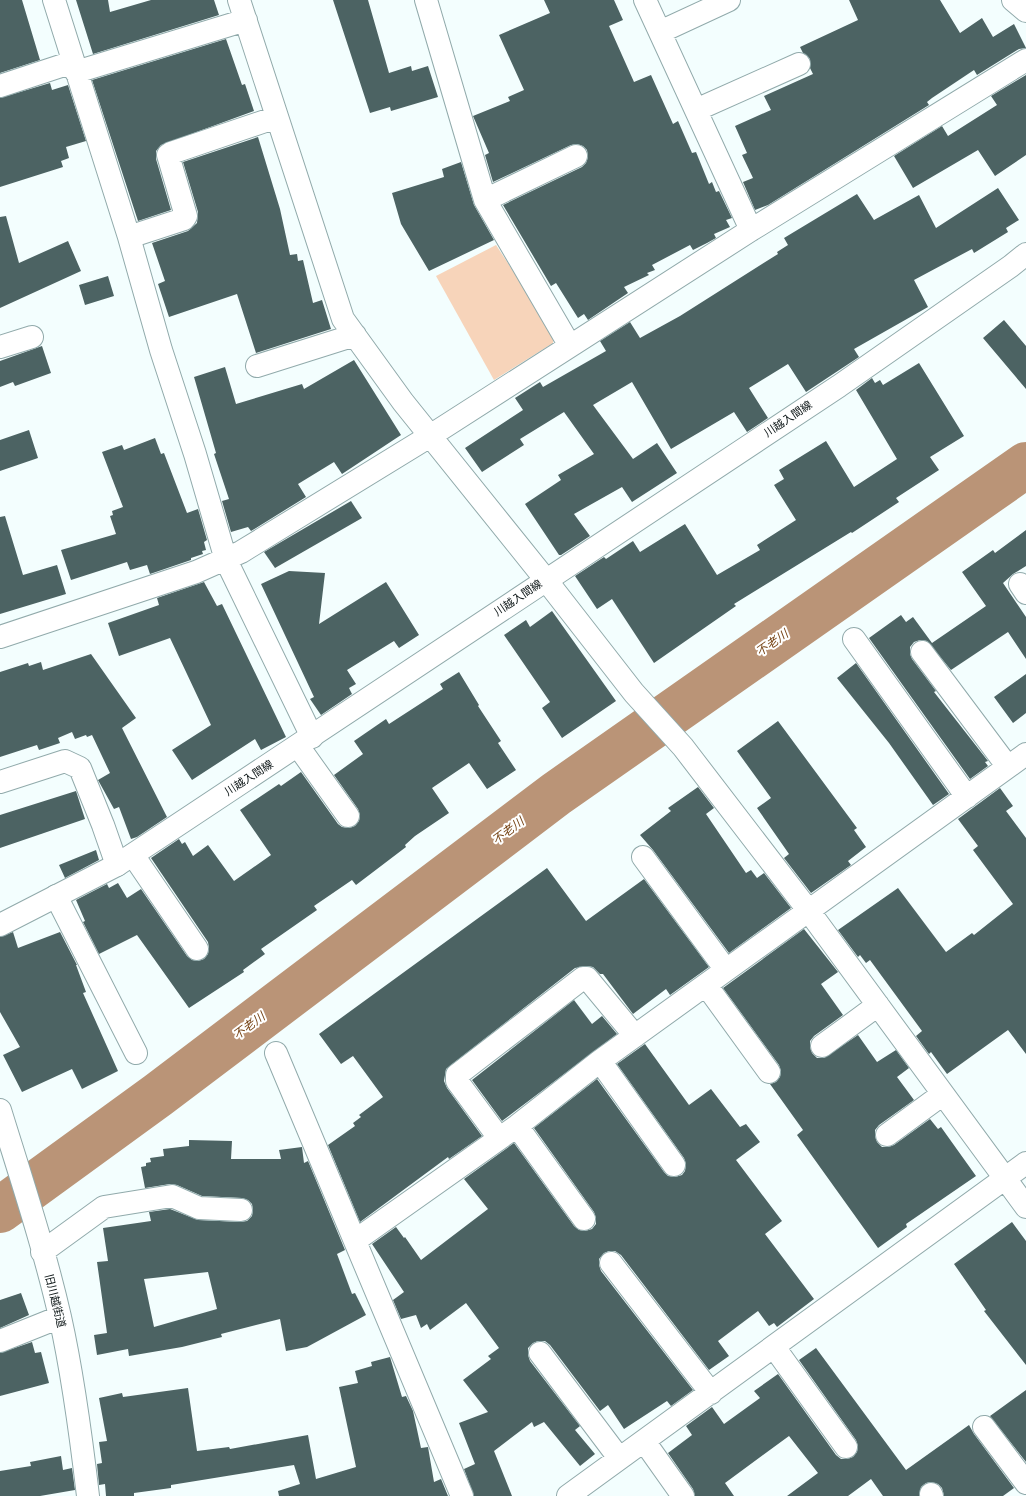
<svg xmlns="http://www.w3.org/2000/svg" width="1026" height="1496" font-family="'Fira Sans Condensed','Noto Sans JP',sans-serif">
  <style>
    .green { fill: #f7d4ba }
    .lines { fill: none; stroke-linecap: round; stroke-linejoin: round }
    .river { stroke: #ba9477; stroke-width: 46 }
    .building { fill: #4c6363; fill-rule: evenodd }
    .minor-casing { stroke: #91aaab; stroke-width: 24 }
    .major-casing { stroke: #91aaab; stroke-width: 24 }
    .minor { stroke: #fff; stroke-width: 22 }
    .major { stroke: #fff; stroke-width: 22 }
    .labels { text-anchor: middle; dominant-baseline: central; stroke-width: 4; stroke-linejoin: round; paint-order: stroke }
    .street-label { font-size: 11px; fill: #0b1415; stroke: #fff }
    .water-label { font-size: 12px; font-style: italic; fill: #774416; stroke: #fff }
  </style>
  <rect width="100%" height="100%" fill="#f3fefe"/>
  <!-- green -->
  <path class="green" d="M496,245l58,88 -1,10 -59,37 -58,-104z"/>
  <g class="lines">
    <!-- river -->
    <path class="river" d="M0,1210l158,-115 398,-301 470,-329"/>
  </g>
  <!-- building -->
  <path class="building" d="M0,0h22l18,60 -40,13z
    M76,0h32l2,12 41,-12h63l5,15 -126,39z
    M333,0h35l21,73 22,-7 1,5 16,-5 10,31 -47,14 -1,-4 -20,6z
    M544,0h70l9,20 -14,6 25,56 17,-7 22,49 5,-3 14,32 4,-1 13,32 3,-2 4,10 3,-1 13,27 -6,2 4,7 -16,7 2,4 -9,5 -14,7 -3,-5 -38,20 3,5 -8,3 2,2 -25,12 4,6 -40,27 -4,-6 -6,4 -22,-35 -5,3 -48,-81 79,-38 4,-4 2,-6 -1,-7 -4,-4 -6,-2 -6,1 -78,37 -8,-27 4,-2 -16,-37 37,-15 -2,-4 16,-7 -25,-55 51,-22z
    M849,0h91l20,33 22,-15 11,19 21,-13 12,24 -7,1 -42,26 -3,-5 -42,28 -5,4 2,3 -161,100 -13,5 -12,-28 10,-4 -11,-23 5,-2 -12,-27 36,-16 -7,-14 49,-22 -3,-6v-9l-7,-6 -3,-6 58,-27z
    M226,39l16,46 3,-1 9,27 -93,34 -5,6v8l15,51 -33,11 -46,-141z
    M1026,75v80l-31,21 -17,-26 -65,38 -19,-32 48,-30 6,10 49,-31 -6,-9z
    M50,83l2,7 16,-5 18,56 -20,6 3,11 -8,3 2,6 -63,20v-89z
    M258,137l22,72 10,46 7,-1 1,7 5,-1 10,43 9,-3 9,29 -75,24 -19,-59 -68,23 -11,-33 7,-3 -13,-38 36,-12 9,-8 1,-11 -15,-50z
    M461,162l13,43 20,35 -65,31 -28,-47 -9,-31 52,-16 -2,-8z
    M998,188l21,32 -13,8 2,4 -34,21 -2,-4 -58,31 14,27 -74,42 5,8 -53,35 -18,-28 -39,24 19,30 -21,14 -13,-20 -63,37 -39,-67 -39,23 40,54 24,-16 20,30 -45,29 -10,-15 -48,27 16,22 -29,19h-2l-34,-51 36,-24 -3,-5 36,-21 -30,-42 -44,27 4,6 -42,27 -17,-24 58,-38 -8,-12 25,-16 3,5 63,-36 -6,-10 30,-19 10,16 40,-22 98,-62 -1,-2 11,-7 -4,-7 73,-44 17,26 45,-25 17,33z
    M6,216l13,47 49,-22 13,30 -81,37v-91z
    M108,276l6,20 -29,9 -6,-20z
    M1004,320l22,26v43l-43,-51z
    M42,346l9,27 -36,13 -2,-4 -13,5v-26z
    M354,360l47,75 -59,39 -8,-12 -36,22 8,13 -55,34 -3,-4 -17,5 -9,-31 7,-2 -15,-45 2,-1 -22,-76 31,-10 11,37 66,-20 2,5z
    M919,363l45,73 -34,21 9,13 -43,28 3,4 -47,31 -1,-1 -117,72 2,2 -82,57 -42,-64 -15,10 -22,-33 29,-19 2,2 27,-18 7,11 45,-28 32,51 43,-25 -3,-5 39,-25 -22,-35 10,-6 -5,-9 47,-29 28,46 43,-28 -41,-69 16,-12 3,5 5,-3 3,5z
    M29,430l9,28 -38,13v-31z
    M155,438l6,16 3,-1 23,60 11,-4 9,31 -3,2 2,8 -4,1 1,3 -12,4v2l-41,14 -3,-9 -17,5 -3,-8 -56,18 -10,-30 55,-16 -6,-18 3,-1 -1,-4 11,-4 -21,-55 20,-7 2,5z
    M351,501l11,17 -87,50 -11,-16z
    M5,516l18,59 34,-10 9,29 -66,20v-97z
    M1026,530v36l-13,8 -10,9 23,34v42l-18,-27 -57,38 -24,-29 -7,-1 -6,2 -4,5v7l2,5 24,32 -2,1 54,69 -3,1 3,4 -18,13 -101,-141 32,-23 5,7 7,-5 19,26 54,-37 -24,-34 31,-22 2,3z
    M289,571l36,2 -6,51 67,-42 33,53 -20,13 -5,-7 -47,29 9,14 -7,4 3,6 -31,21 -11,-16 4,-2 -53,-113z
    M204,582l13,24 5,-2 64,133 -25,13 -6,-11 -63,41 -20,-30 39,-25 -41,-87 -51,18 -11,-33 51,-18 -2,-7z
    M552,611l64,90 -54,37 -20,-30 8,-6 -46,-67 22,-15 4,7z
    M91,654l45,64 -14,10 45,89 -30,20 -6,2 -12,-32 -5,2 -16,-29 12,-7 -18,-38 -5,2 -1,-2 -11,4 -3,-7 -14,6 2,5 -21,7 -2,-5 -37,12v-85l28,-9 1,3 12,-4 2,8z
    M856,663l93,131 -16,11 -44,-62 -52,-65z
    M459,672l20,33 -1,1 23,35 -3,2 18,27 -29,19 -18,-26 -37,25 17,25 -34,23 -10,9 1,2 -50,38 -4,-5 -38,26 3,4 -56,39 4,5 -22,16 1,2 -55,36 -52,-73 -38,19 -16,-32 2,-1 -9,-21 31,-16 2,4 9,-5 9,15 14,-9 46,67 5,4 6,1 6,-2 4,-5 1,-6 -1,-6 -57,-84 28,-19 3,5 3,-2 8,14 15,-11 26,36 37,-26 -31,-45 39,-26 2,2 20,-14 37,52 4,3 7,1 6,-2 4,-5 1,-6 -2,-6 -24,-34 29,-21 -9,-13 32,-22 3,5 54,-35 -3,-5z
    M1026,674v39l-13,10 -19,-26z
    M778,721l79,107 -3,2 12,17 -18,14 3,4 -40,28 -27,-35 5,-4 -32,-46 14,-10 -34,-47z
    M698,787l16,21 -8,6 40,59 5,-3 6,8 7,-5 27,35 -62,45 -76,-103 -13,-15 31,-24 -3,-3z
    M1000,788l13,18 -7,5 20,27v216l-18,-24 -61,44 -16,-22 -2,2 -13,-18 6,-5 -52,-71 -4,3 -6,-8 -2,2 -20,-27 60,-42 48,64 26,-19 2,2 39,-31 -40,-54 5,-4 -20,-27z
    M76,791l9,28 -85,29v-33z
    M96,850l3,10 -34,18 -6,-13z
    M547,868l39,53 58,-42 65,88 -39,28 -4,-6 -33,25 -30,-40h-3l-7,-7 -6,-1 -12,2 -129,101 -2,12 3,7 35,48 -33,23 -1,-2 -88,65 -32,-77 27,-19 -2,-3 8,-6 -2,-2 24,-18 -30,-41 -12,8 -22,-30z
    M804,929l34,43 -17,12 22,31 -29,21 -4,5v6l2,6 5,5h7l34,-23 19,27 19,-12 13,18 -12,9 17,23 -35,25 -4,5v6l2,6 5,5h6l6,-2 36,-26 8,10 3,-2 35,49 -70,48 1,3 -29,21 -81,-113 6,-5 -33,-46 6,-2 4,-5 1,-6 -2,-6 -56,-77z
    M13,932l5,16 42,-16 17,33h-1l10,27 -3,1 35,78 -36,18 -10,-20 -50,23 -19,-37 17,-8 -20,-35v-75z
    M574,1000l18,24 10,-8 15,18 -115,87 -30,-41z
    M645,1044l44,61 22,-16 29,38 6,-3 14,18 -24,18 46,61 -17,13 49,65 -37,28 -3,-4 -5,3 -11,-15 -40,30 11,15 -20,14 -88,-115 -6,-4h-6l-5,2 -5,6v6l2,6 92,119 -22,16 -4,-5 -43,28 -16,-24 -8,6 -50,-66 -5,-4h-7l-5,2 -5,5v7l2,6 50,65 -5,4 20,24 -15,12 -36,-44 -10,5 -2,-5 -38,29 18,45h-38l-10,-27 11,-5 -16,-41 29,-11 -25,-32 28,-21 -3,-3 11,-8 -33,-45 -36,27 -3,-6 -6,4 -5,-13 -15,4 -8,-19 11,-8 -32,-48 24,-17 8,11 1,-1 16,23 67,-51 -24,-30 50,-36 60,83 5,4 6,1 7,-2 4,-5v-6l-2,-6 -60,-84 63,-49 67,93 4,4 7,1 7,-2 3,-4 1,-7 -2,-6 -67,-94z
    M189,1140l43,1 -1,18h50l-2,-9 23,-3 2,16 4,-2 37,89 -8,4 15,40 3,-1 11,22 -59,32 -21,4 -6,-32 -59,15 1,3 -40,10 -53,9 -1,-7 -31,6 -3,-20 13,-2 -10,-71 11,-1 -5,-33 48,-7 -2,-9 21,-3 28,11 42,2 7,-1 5,-5 1,-6 -1,-6 -4,-4 -6,-2 -40,-2 -25,-11 -7,-1 -25,4 -4,-21 5,-1v-3l5,-1 -1,-4 14,-2 -1,-7 26,-3zM208,1272l9,37 -63,18 -10,-48z
    M1012,1222l14,19v124l-42,-54 2,-1 -32,-46z
    M21,1293l8,22 -29,13v-28z
    M32,1342l3,11 6,-1 8,31 -49,13v-43z
    M816,1348l90,122 63,-45 5,9 40,54 -11,8h-59l-2,-8 -4,-4 -7,-2 -5,1 -5,4 -2,9h-36l-12,-17 -23,17h-61l31,-23 -29,-37 -64,47 9,13h-39l-2,-7 -25,-36 24,-18 -6,-9 26,-19 12,17 36,-26 -6,-7 24,-17 58,81 5,4h6l6,-2 4,-5 1,-6 -2,-6 -57,-80z
    M390,1357l12,40 4,-1 7,15 8,37 7,-1 6,35 7,-3 7,17h-169l-1,-5 22,-7 -6,-19 -123,20v3l-37,5v3h-28l-1,-12 -6,1 -2,-21 5,-1 -3,-21 8,-1 -8,-43 23,-5 1,4 65,-9 9,63 32,-4 1,2 78,-14 8,44 40,-12 -17,-80 19,-4 -3,-12 17,-5 -1,-4z
    M1026,1390v72l-36,-46z
    M61,1456l2,14 9,-2 3,22 -35,6h-40v-25l31,-5 -1,-4z"/>
  <g class="lines">
    <!-- minor casing -->
    <g class="minor-casing">
      <path id="minor" d="M54,0l75,237 32,113 34,104 31,106 86,177
        M239,0l104,319 60,83 143,178 88,113 49,54 125,163 218,297
        M426,0l59,200 85,146
        M645,0l106,230
        M1013,0l13,11
        M660,32l69,-32
        M76,72l170,-52
        M0,86l73,-24
        M696,110l103,-46
        M485,200l91,-44
        M129,237l55,-18 2,-3 -18,-61 3,-2 106,-36
        M0,347l32,-10
        M257,366l98,-31
        M1020,584l6,9
        M0,637l196,-65 45,-20 189,-116 321,-206 275,-170
        M854,639l113,158
        M922,652l86,115
        M298,746l50,70
        M0,782l65,-21 15,7 23,57 14,40
        M133,855l64,94
        M643,857l83,113
        M56,896l80,157
        M706,985l63,87
        M822,1046l56,-41
        M276,1053l186,443
        M600,1061l74,104
        M0,1110c21,68 44,137 60,207 13,58 21,119 28,179
        M517,1126l67,93
        M887,1135l56,-41
        M499,1138l-42,-57v-6l126,-97h4l48,58
        M356,1240l161,-114 83,-65 426,-307
        M42,1252l62,-45 68,-11 27,12 42,2
        M611,1263l100,130
        M0,1341l60,-24
        M774,1347l72,100
        M540,1353l79,105
        M984,1427l42,56
        M644,1441l39,55
        M931,1494l1,2
        M568,1496l458,-333"/>
    </g>
    <!-- major casing -->
    <g class="major-casing">
      <path id="major" d="M0,925l117,-60 41,-27 681,-452 172,-120 15,-12"/>
    </g>
    <!-- minor -->
    <use href="#minor" class="minor"/>
    <!-- major -->
    <use href="#major" class="major"/>
  </g>
  <g class="labels">
    <!-- street labels -->
    <g class="street-label">
      <text transform="translate(788 419) rotate(-34)">川越入間線</text>
      <text transform="translate(518 598) rotate(-34)">川越入間線</text>
      <text transform="translate(249 778) rotate(-33)">川越入間線</text>
      <text transform="translate(55 1301) rotate(76)">旧川越街道</text>
    </g>
    <!-- water labels -->
    <g class="water-label">
      <text transform="translate(772 643) rotate(-35)">不老川</text>
      <text transform="translate(508 831) rotate(-37)">不老川</text>
      <text transform="translate(249 1026) rotate(-37)">不老川</text>
    </g>
  </g>
</svg>
